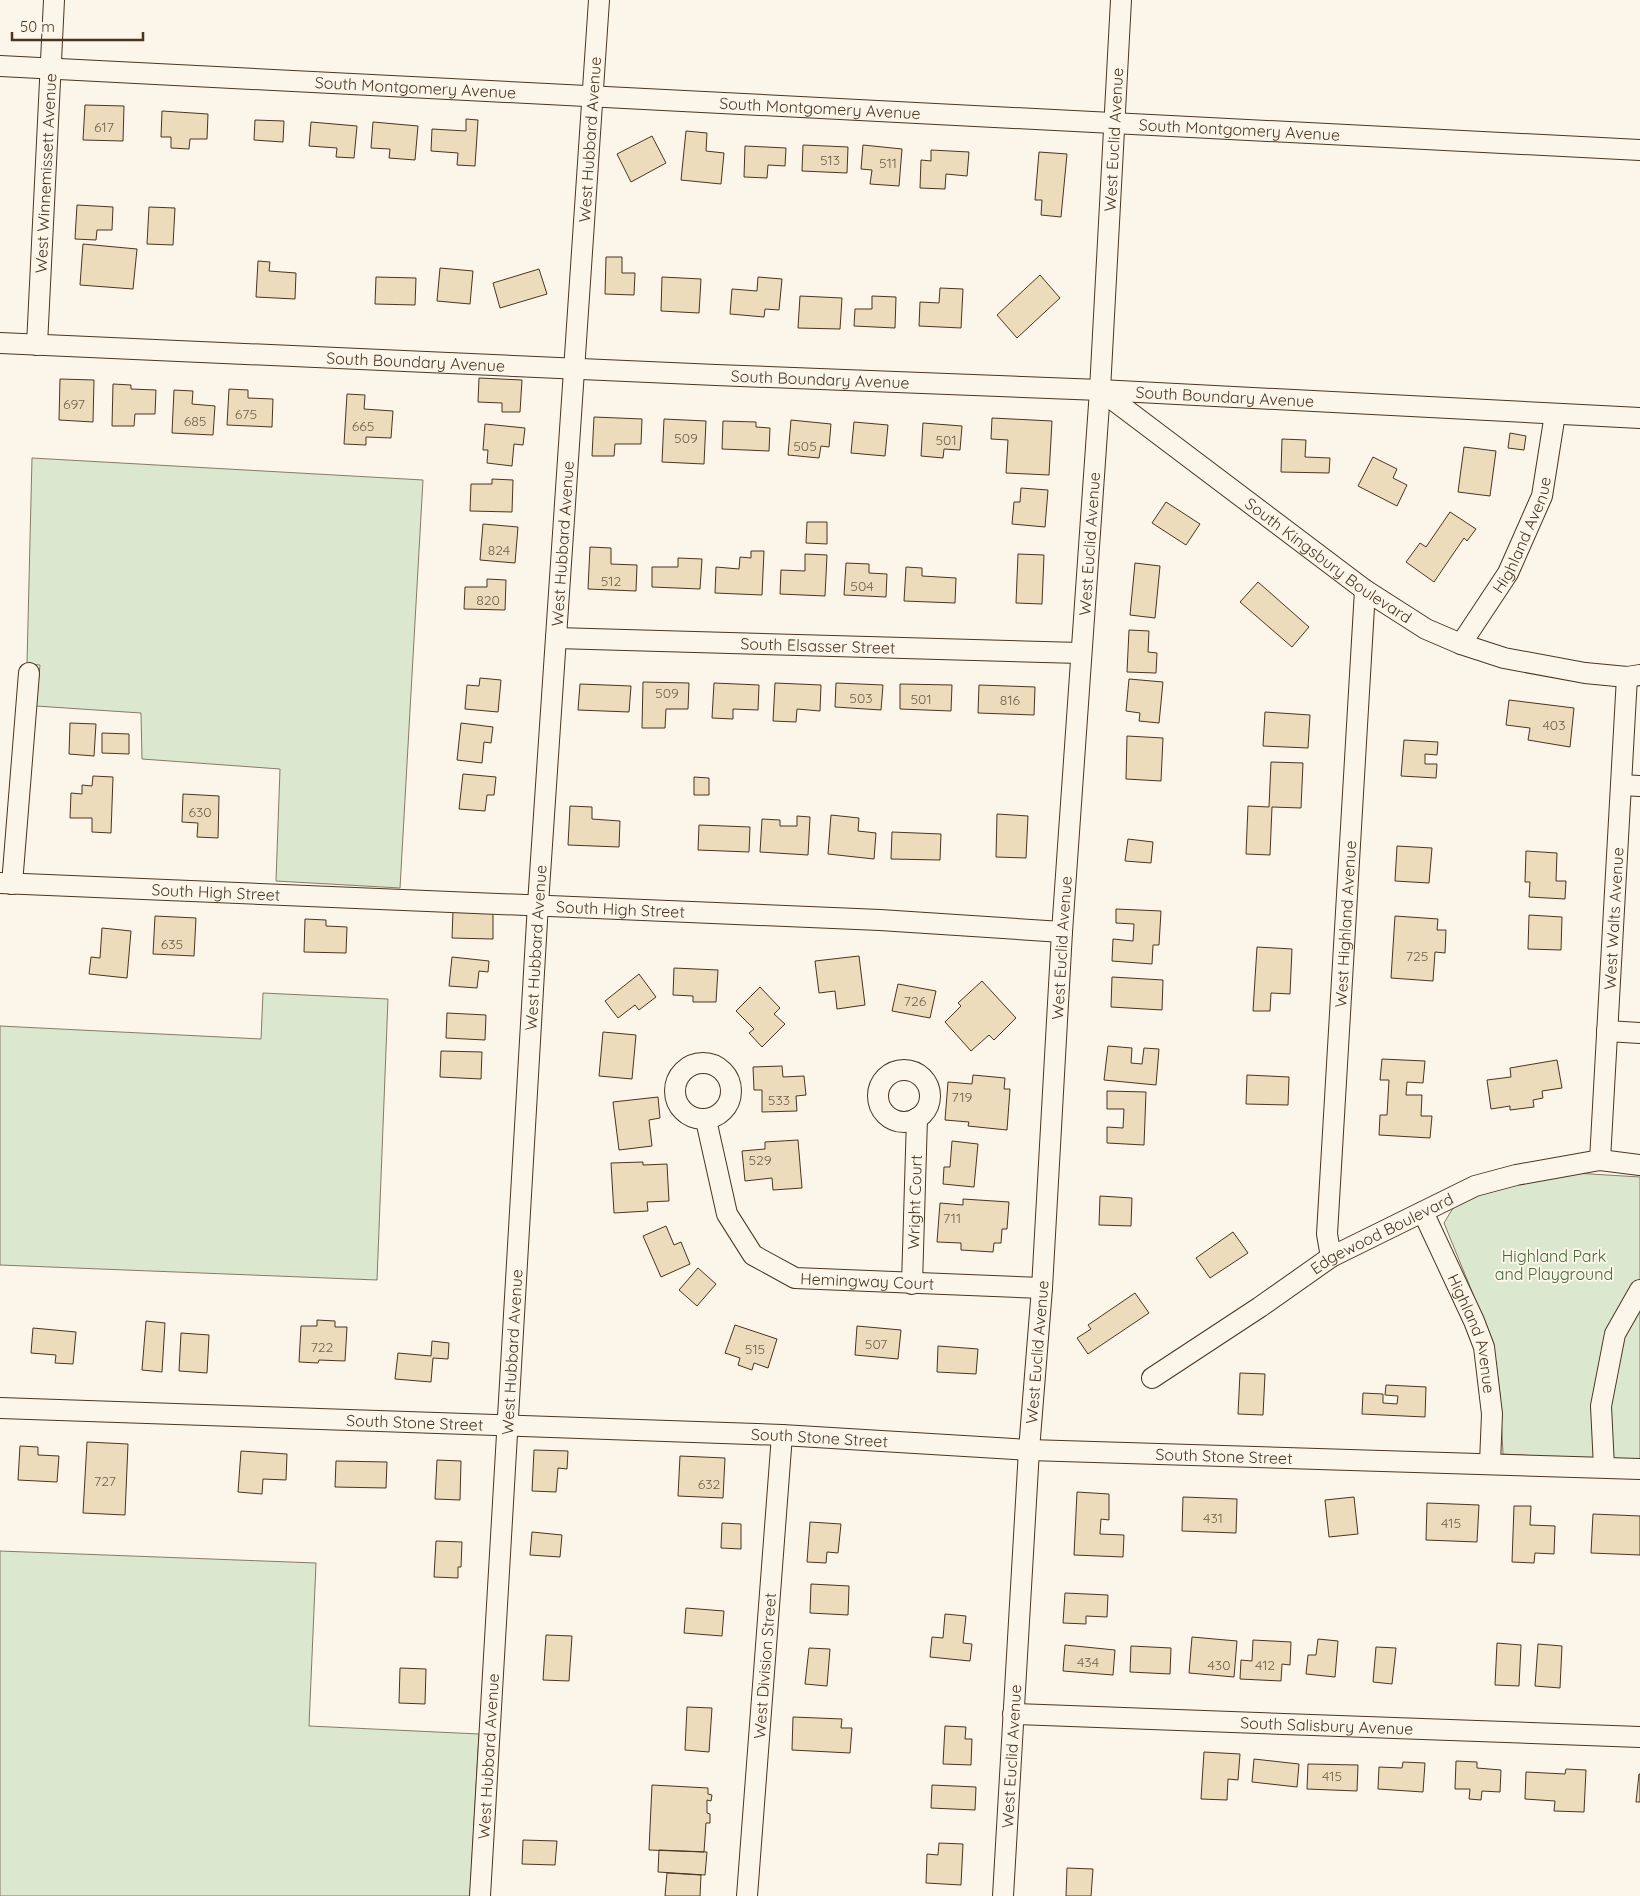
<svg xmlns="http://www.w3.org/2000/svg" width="1640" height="1896" font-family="Quicksand,sans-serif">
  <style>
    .green { fill: #dce7d0; stroke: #887966 }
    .building { fill: #ecdcbc; stroke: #4a3520 }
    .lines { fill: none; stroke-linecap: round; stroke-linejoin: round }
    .minor-casing { stroke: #4a3520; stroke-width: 22 }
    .minor { stroke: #fbf6e9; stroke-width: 20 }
    .labels { text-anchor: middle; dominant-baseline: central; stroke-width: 4; stroke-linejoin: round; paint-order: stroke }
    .number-label { font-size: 14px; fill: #725f47 }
    .street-label { font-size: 16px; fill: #4a3520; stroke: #fbf6e9 }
    .park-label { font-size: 16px; fill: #436837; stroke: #fbf6e9 }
  </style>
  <rect width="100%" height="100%" fill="#fbf6e9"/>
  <!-- green -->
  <path class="green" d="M32,458l391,22 -23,408 -124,-7 4,-112 -138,-10 -1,-46 -105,-7 4,-41 -13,-1z
    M263,993l125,6 -11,281 -377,-15v-239l261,13z
    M1574,1173l66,4v285l-137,-8 -3,-60 -7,-51 -49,-120 9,-15 25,-15z
    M0,1551l316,12 -7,163 170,8 -9,162h-470z"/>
  <!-- building -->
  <path class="building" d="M85,105l39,1 -1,35 -40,-1z
    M162,111l46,3 -1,25h-17l-1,10 -18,-1v-11h-10z
    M466,119l12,1 -3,46 -18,-1 1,-12 -27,-2 1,-22 34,2z
    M255,120l29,1 -1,21 -29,-2z
    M311,122l46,4 -3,32 -18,-1 1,-9 -28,-2z
    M373,122l45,4 -3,34 -26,-2 1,-9 -19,-1z
    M686,131l21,2 -1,18 18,2 -3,31 -40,-4z
    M652,136l14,27 -35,19 -14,-28z
    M803,145l45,2 -1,26 -45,-2z
    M863,145l39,4 -3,37 -29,-2 2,-14 -11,-1z
    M745,146l41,2 -1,18 -17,-1 -1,13 -23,-1z
    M931,150l38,2 -2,24 -21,-2 -1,15 -25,-1 1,-28 10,1z
    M1039,152l28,2 -6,63 -20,-2 1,-15h-7z
    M77,205l36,2 -1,23h-15l-1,10 -21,-1z
    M149,207l26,1 -2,37 -26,-1z
    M83,244l54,5 -4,40 -53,-4z
    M606,257h16v16h13l-1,22 -29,-1z
    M258,261l12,1 -1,9 27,2 -1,26 -39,-2z
    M440,268l33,3 -3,33 -33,-3z
    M539,269l8,25 -47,14 -7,-25z
    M1040,275l20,23 -43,40 -20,-23z
    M376,277l40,1 -1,27 -40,-1z
    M662,277l39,2 -2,34 -38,-2z
    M758,277l24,2 -3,31 -14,-1 -1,8 -34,-3 2,-25 25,2z
    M940,288l23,1 -2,39 -42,-2 1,-24 19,1z
    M800,296l42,2 -2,31 -42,-1z
    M872,296l24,1 -1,31 -41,-2 1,-17h17z
    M479,378l43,2 -2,32h-18v-9l-24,-1z
    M60,379l34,1 -1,42 -34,-2z
    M113,384l18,1v4l25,1 -1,24h-20l-1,12h-22z
    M229,389l19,1v8l25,1 -1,28 -45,-2z
    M174,390l19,1 -1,13 23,2 -2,29 -41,-2z
    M347,394l18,1 -1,14 29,2 -2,27 -25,-1v8l-22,-1z
    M594,417l48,2 -1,25h-26l-1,12h-22z
    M992,418l60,3 -3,54 -43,-2 2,-33 -17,-1z
    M664,419l42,2 -2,43 -42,-2z
    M791,420l40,4 -2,23 -8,-1 -2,12 -31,-3z
    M723,421l33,1v5l14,1 -1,23 -47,-2z
    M854,422l34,3 -3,31 -34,-3z
    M923,423l39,3 -2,24 -16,-1 -1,9 -22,-2z
    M485,424l40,4 -2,17 -9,-1 -2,22 -25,-3 1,-13h-5z
    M1510,433l16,3 -2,14 -16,-2z
    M1282,439l24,1 -1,17 25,1 -1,15 -48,-1z
    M1464,447l32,4 -6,45 -32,-4z
    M1373,457l24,12 -4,9 14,7 -10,21 -39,-20z
    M492,479l21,1 -1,32 -42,-1 1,-27h21z
    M1021,488l27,2 -3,37 -33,-3 2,-22h6z
    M1166,502l34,22 -14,21 -34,-22z
    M1450,512l26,17 -9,12 -3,-3 -30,44 -28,-20 14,-19 6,4z
    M807,522h20v22l-21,-1z
    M483,524l35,3 -3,36 -35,-3z
    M590,547l21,1v16l26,1 -1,26 -48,-2z
    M751,551h13l-2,44 -47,-2 1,-26 23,2 1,-12 11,1z
    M805,554l22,1 -2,41 -45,-2 1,-24 24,1z
    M1018,554l26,1 -2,49 -26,-1z
    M678,558l24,1 -2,30 -48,-2v-20h26z
    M846,563l23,1v9l18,1 -1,23 -42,-2z
    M1135,563l25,3 -5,52 -25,-3z
    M906,567l16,1v8l34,2 -1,25 -51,-2z
    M487,579l19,1 -1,30 -41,-1 1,-22h22z
    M1258,582l51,45 -17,20 -52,-45z
    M1129,630l20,1 -1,21 9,1 -1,20 -29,-1z
    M480,678l21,2 -3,32 -33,-3 2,-24 12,1z
    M1129,679l34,3 -4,41 -20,-2 1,-8 -14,-2z
    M643,682l46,1 -1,26h-22l-1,19h-23z
    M714,683l45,2 -1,25 -25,-1v10l-21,-1z
    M775,683l46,2 -1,26 -23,-2 -1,13 -23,-1z
    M836,683l47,2 -2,25 -46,-3z
    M580,684l51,2 -2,26 -51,-2z
    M900,684l52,1 -1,26 -51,-2z
    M979,685l56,2 -1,28 -56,-2z
    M1509,700l65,8 -4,39 -42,-7 2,-12 -24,-3z
    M1265,712l45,3 -2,33 -45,-2z
    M70,723l26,1 -2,32 -25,-2z
    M461,723l32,4 -2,16 -7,-1 -2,21 -25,-3z
    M102,733l27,1v20l-27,-1z
    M1127,736l36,2 -2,43 -35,-2z
    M1404,740l34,2 -1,13 -12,-1v10h12l-1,14 -35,-2z
    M1271,762l32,1 -2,45 -29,-1 -2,48 -24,-1 2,-48 21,1z
    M463,774l33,3 -2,18h-7l-2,16 -26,-2z
    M93,776l20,1 -2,56 -19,-1v-14h-22l1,-25 11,1v-9l10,1z
    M694,777l15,1v17h-15z
    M183,794l36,2 -1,42 -21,-1 1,-14 -16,-1z
    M570,806l22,1v12l28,2 -1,26 -51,-2z
    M997,814l31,2 -2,42 -30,-1z
    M831,815l28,3 -1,13 18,2 -2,26 -46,-5z
    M797,816l13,1 -2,38 -48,-3 2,-33 18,1v6h17z
    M699,825l51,2 -1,25 -51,-2z
    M892,832l49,2 -1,26 -49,-1z
    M1128,839l25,3 -2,21 -26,-2z
    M1397,846l35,2 -3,35 -34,-2z
    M1526,851l31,2 -1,28h10l-1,18 -36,-2 1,-15h-5z
    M1116,909l45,2 -2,34h-6l-1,19 -40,-3 1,-22 20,2 1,-17 -18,-1z
    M453,911l40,2v26l-41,-1z
    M1529,915l33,2 -1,33 -33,-1z
    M155,916l41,2 -2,38 -41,-2z
    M1395,916l43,3 -1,11h9l-1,23 -10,-1 -2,29 -42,-3z
    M305,919l21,1v6l21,1 -1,26 -42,-1z
    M102,928l29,3 -4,47 -38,-4 2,-17 9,1z
    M1257,947l35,2 -2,45 -19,-1 -1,18h-17z
    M859,956l6,49 -28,4 -2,-18 -16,2 -4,-32z
    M452,957l37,4 -1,11 -9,-1 -2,17 -28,-2z
    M674,968l44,2 -2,32h-23v-6l-20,-1z
    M639,974l17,23 -17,13 -4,-5 -17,13 -13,-17z
    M1112,977l51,3 -1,30 -51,-3z
    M982,981l34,37 -22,22 -5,-5 -18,16 -26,-29 16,-16 -3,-3z
    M898,984l38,7 -6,27 -38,-7z
    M760,987l20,21 -6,6 11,10 -23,23 -13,-14 5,-4 -18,-18z
    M447,1013l39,2 -1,25 -39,-2z
    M603,1032l33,3 -4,44 -33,-3z
    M1108,1046l24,2 -1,15 11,1 2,-16 15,1 -3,36 -52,-5z
    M441,1051l41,1 -1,27 -41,-2z
    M1382,1059l43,2 -2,22 -16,-1 -1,13h16l-1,21h11l-2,22 -51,-3 1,-20h7l2,-35h-9z
    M1557,1060l5,28 -20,3 1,7 -10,2 1,7 -24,3v-4l-19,3 -4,-29 24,-3 -1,-9z
    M782,1066l1,11 21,-1 2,19 -10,1 1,15 -35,1v-22h-8l-1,-23z
    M973,1075l32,3 -1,11h6l-3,41 -39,-4 1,-4 -24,-2 3,-38 24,2z
    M1247,1075l42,2 -1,28 -42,-1z
    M1107,1091l39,1 -2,53 -37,-2v-16l16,1 1,-19h-17z
    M658,1097l2,21 -11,2 3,26 -33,4 -6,-48z
    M798,1140l4,48 -29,2 -1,-12 -27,3 -3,-30 23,-2v-7z
    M952,1141l26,3 -4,43 -31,-3 1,-17h6z
    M643,1162v3l24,-1 2,37 -22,1 1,9 -34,2 -3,-50z
    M1100,1196l32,2 -1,28 -32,-1z
    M963,1199l46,3 -2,27h-5l-1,14h-7l-1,9 -32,-2v-7l-24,-1 3,-39 23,2z
    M666,1226l8,19 7,-3 9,22 -29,13 -18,-41z
    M1233,1232l15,21 -38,25 -14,-20z
    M698,1268l18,16 -19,22 -18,-16z
    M1135,1293l14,20 -61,41 -11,-16 14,-9 -3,-4z
    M317,1320l18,1v6h12l-2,34 -26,-1 -1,3 -19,-1 2,-36h16z
    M146,1321l19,2 -3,49 -20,-2z
    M735,1325l42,14 -9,29 -14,-5 -2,7 -14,-5 2,-7 -15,-5z
    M857,1326l44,4 -3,29 -43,-4z
    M33,1328l43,4 -3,32 -18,-1 1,-8 -25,-2z
    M181,1333l28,2 -2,38 -28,-2z
    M432,1341l17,2 -1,16 -15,-1 -2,24 -36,-3 3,-26 33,3z
    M938,1346l40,3 -2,25 -39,-2z
    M1240,1373l25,1 -2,41 -25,-1z
    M1386,1385l40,2 -1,30 -63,-3 1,-21 20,1v9l14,1 1,-8 -13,-1z
    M87,1442l41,2 -3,71 -42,-2z
    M20,1446l18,1v8l21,1 -2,26 -39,-2z
    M534,1450l34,1 -1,18 -9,-1 -2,24 -24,-1z
    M241,1451l46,3 -1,26 -23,-1 -1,15 -24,-2z
    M680,1456l45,2 -2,40 -45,-2z
    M437,1460l24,1 -1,39 -25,-1z
    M336,1461l51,1 -1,26 -51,-1z
    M1077,1492l32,2v26l-8,-1 -1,15 24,1 -1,22 -49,-2z
    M1183,1497l54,2 -1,34 -54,-2z
    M1354,1497l4,37 -29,3 -4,-37z
    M1427,1503l52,2 -2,37 -51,-2z
    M1514,1506h17l-1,19 25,1 -1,28 -19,-1 -1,10 -22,-1z
    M1593,1514l47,2v39l-49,-2z
    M810,1522l31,2 -3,29 -11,-1 -1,11 -19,-1z
    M722,1523l19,1v25l-20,-1z
    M532,1532l30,3 -2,22 -30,-2z
    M436,1541l26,1 -1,25h-3v11l-24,-1z
    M811,1584l38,2 -1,29 -38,-2z
    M1065,1593l43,2 -1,22 -21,-1v8l-23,-1z
    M686,1608l38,3 -2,25 -38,-3z
    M945,1614l21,2 -3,27 9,1 -2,17 -40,-4 2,-20 11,1z
    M546,1635l26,1 -3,45 -26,-1z
    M1192,1637l45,4 -3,36 -45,-4z
    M1318,1639l20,2 -3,36 -29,-3 2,-19h8z
    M1253,1640l38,2 -1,23 -8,-1 -1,17 -41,-2 1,-19 11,1z
    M1497,1643l24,2 -2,41 -24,-1z
    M1538,1644l24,2 -2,42 -25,-2z
    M1065,1645l50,5 -2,25 -50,-4z
    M1131,1646l40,2 -1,26 -40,-2z
    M1376,1647l20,1 -4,36 -19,-2z
    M809,1648l21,1 -3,37 -22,-2z
    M400,1668l26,1 -1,35 -26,-1z
    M687,1707l25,1 -3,44 -24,-2z
    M793,1717l49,2 -1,9h11l-2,25 -58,-3z
    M945,1726l21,1 -1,12h7l-1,26 -28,-1z
    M1204,1752l36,2 -2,26 -10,-1 -1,21 -26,-1z
    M1254,1759l45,5 -2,23 -45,-5z
    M1456,1761l21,1v6l24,2 -1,22 -18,-1 -1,9 -12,-1 1,-10h-15z
    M1403,1762l22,1 -2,29 -45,-3 1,-22 23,1z
    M1308,1764l50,1 -1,26 -50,-2z
    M1566,1769l20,1 -2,42 -30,-1 1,-10 -30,-2 1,-27 39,2z
    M1639,1774h1v28h-4z
    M652,1785l56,3v6l4,1 -1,6 -4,-1v13l3,1v9h-4l-2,29 -55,-2z
    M932,1785l44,2 -1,23 -44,-2z
    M523,1840l34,1 -2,24 -33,-1z
    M939,1843l24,1 -2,41 -35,-2 1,-29 11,1z
    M659,1850l48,2 -2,23 -47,-3z
    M1067,1868l26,1 -2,27h-25z
    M667,1873l34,2 -1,21h-35z"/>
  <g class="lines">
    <!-- minor casing -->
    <g class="minor-casing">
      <g id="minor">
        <path id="s1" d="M0,66l1640,84"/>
        <path id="s2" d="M0,343l716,32 384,15 540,28"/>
        <path id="s3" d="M37,345l17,-345"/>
        <path id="s4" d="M1100,390l265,200 61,39 35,15 43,14 81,15 42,4 13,-2"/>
        <path id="s5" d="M556,638l524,15"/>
        <path id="s6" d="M1461,644l47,-71 34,-77 13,-82"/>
        <path d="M1621,785l19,1"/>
        <path id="s7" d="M0,883l880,37 182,12"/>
        <path d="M12,884l17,-211"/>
        <path d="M1607,1031l33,2"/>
        <circle cx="703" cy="1091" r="28"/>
        <circle cx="904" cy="1096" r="26"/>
        <path id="s8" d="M706,1120l21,94 26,41 42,23 247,10"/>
        <path id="s9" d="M1600,1160l27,-483"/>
        <path id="s10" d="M1423,1212l51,109 10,26 8,67 -2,49"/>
        <path id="s11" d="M1331,1257l-4,-23 38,-644"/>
        <path id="s12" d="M912,1284l5,-166"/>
        <path id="s13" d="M1152,1378l108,-71 71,-50 144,-71 41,-11 84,-15 40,5"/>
        <path id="s14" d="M0,1408l782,27 247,15 611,19"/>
        <path d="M1604,1467l-3,-61 14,-72 25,-44"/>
        <path id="s15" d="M1013,1714l627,23"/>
        <path id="s16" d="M480,1896l58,-992 61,-904"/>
        <path id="s17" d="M747,1896l35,-461"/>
        <path id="s18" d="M1003,1896l26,-446 13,-162 20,-356 38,-542 21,-390"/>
      </g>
    </g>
    <!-- minor -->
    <use href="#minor" class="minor"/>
  </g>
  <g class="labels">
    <!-- number labels -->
    <g class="number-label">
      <text x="104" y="127">617</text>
      <text x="830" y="160">513</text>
      <text x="888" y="163">511</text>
      <text x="74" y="404">697</text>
      <text x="246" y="414">675</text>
      <text x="195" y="421">685</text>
      <text x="363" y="426">665</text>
      <text x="686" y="438">509</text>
      <text x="946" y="440">501</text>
      <text x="805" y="446">505</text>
      <text x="499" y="550">824</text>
      <text x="611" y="581">512</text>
      <text x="862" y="586">504</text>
      <text x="488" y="600">820</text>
      <text x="667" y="693">509</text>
      <text x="861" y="698">503</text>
      <text x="921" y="699">501</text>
      <text x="1010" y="700">816</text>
      <text x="1554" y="725">403</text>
      <text x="200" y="812">630</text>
      <text x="172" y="944">635</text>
      <text x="1417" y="956">725</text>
      <text x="915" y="1001">726</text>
      <text x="962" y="1097">719</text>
      <text x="779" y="1100">533</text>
      <text x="760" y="1160">529</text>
      <text x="952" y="1218">711</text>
      <text x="876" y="1344">507</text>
      <text x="322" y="1347">722</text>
      <text x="755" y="1349">515</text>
      <text x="105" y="1481">727</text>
      <text x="709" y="1484">632</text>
      <text x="1213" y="1518">431</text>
      <text x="1451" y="1523">415</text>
      <text x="1088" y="1662">434</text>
      <text x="1219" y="1665">430</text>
      <text x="1265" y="1665">412</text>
      <text x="1332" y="1776">415</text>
    </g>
    <!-- street labels -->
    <g class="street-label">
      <text stroke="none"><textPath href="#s1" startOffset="416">South Montgomery Avenue</textPath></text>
      <text stroke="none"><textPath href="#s1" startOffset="821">South Montgomery Avenue</textPath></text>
      <text stroke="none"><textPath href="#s1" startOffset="1241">South Montgomery Avenue</textPath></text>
      <text stroke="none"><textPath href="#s16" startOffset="1760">West Hubbard Avenue</textPath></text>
      <text stroke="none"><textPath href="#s18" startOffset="1760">West Euclid Avenue</textPath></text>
      <text stroke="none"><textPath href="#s3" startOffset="172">West Winnemissett Avenue</textPath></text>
      <text stroke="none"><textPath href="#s2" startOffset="416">South Boundary Avenue</textPath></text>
      <text stroke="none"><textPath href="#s2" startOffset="821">South Boundary Avenue</textPath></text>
      <text stroke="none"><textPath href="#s2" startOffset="1226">South Boundary Avenue</textPath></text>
      <text stroke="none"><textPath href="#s6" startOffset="126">Highland Avenue</textPath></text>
      <text stroke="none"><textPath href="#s16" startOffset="1355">West Hubbard Avenue</textPath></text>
      <text stroke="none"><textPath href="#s18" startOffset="1355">West Euclid Avenue</textPath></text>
      <text stroke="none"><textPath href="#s4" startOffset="285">South Kingsbury Boulevard</textPath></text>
      <text stroke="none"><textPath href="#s5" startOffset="262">South Elsasser Street</textPath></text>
      <text stroke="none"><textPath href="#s7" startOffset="216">South High Street</textPath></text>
      <text stroke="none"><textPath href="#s7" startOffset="621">South High Street</textPath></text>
      <text stroke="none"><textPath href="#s9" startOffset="242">West Walts Avenue</textPath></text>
      <text stroke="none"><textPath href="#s11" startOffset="334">West Highland Avenue</textPath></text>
      <text stroke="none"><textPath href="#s16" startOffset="950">West Hubbard Avenue</textPath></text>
      <text stroke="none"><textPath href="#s18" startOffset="950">West Euclid Avenue</textPath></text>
      <text stroke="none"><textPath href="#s12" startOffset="82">Wright Court</textPath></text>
      <text stroke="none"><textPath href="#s13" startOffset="272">Edgewood Boulevard</textPath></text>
      <text stroke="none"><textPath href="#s8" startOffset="265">Hemingway Court</textPath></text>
      <text stroke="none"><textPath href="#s10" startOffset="132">Highland Avenue</textPath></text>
      <text stroke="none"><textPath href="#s16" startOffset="545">West Hubbard Avenue</textPath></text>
      <text stroke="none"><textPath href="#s18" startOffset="545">West Euclid Avenue</textPath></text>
      <text stroke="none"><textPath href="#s14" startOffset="415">South Stone Street</textPath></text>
      <text stroke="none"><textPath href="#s14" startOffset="820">South Stone Street</textPath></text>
      <text stroke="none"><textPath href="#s14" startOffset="1225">South Stone Street</textPath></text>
      <text stroke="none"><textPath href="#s17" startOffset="231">West Division Street</textPath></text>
      <text stroke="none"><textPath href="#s15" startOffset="314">South Salisbury Avenue</textPath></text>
      <text stroke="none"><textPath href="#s16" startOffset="140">West Hubbard Avenue</textPath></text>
      <text stroke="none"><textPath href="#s18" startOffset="140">West Euclid Avenue</textPath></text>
    </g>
    <!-- park labels -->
    <g class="park-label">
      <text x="1554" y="1256">Highland Park<tspan x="1554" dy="18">and Playground</tspan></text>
    </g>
  </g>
  <!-- scale -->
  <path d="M12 32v8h131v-8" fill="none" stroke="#4a3520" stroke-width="2.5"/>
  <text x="20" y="32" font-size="15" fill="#4a3520" stroke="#fbf6e9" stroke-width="4" paint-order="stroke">50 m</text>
</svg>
